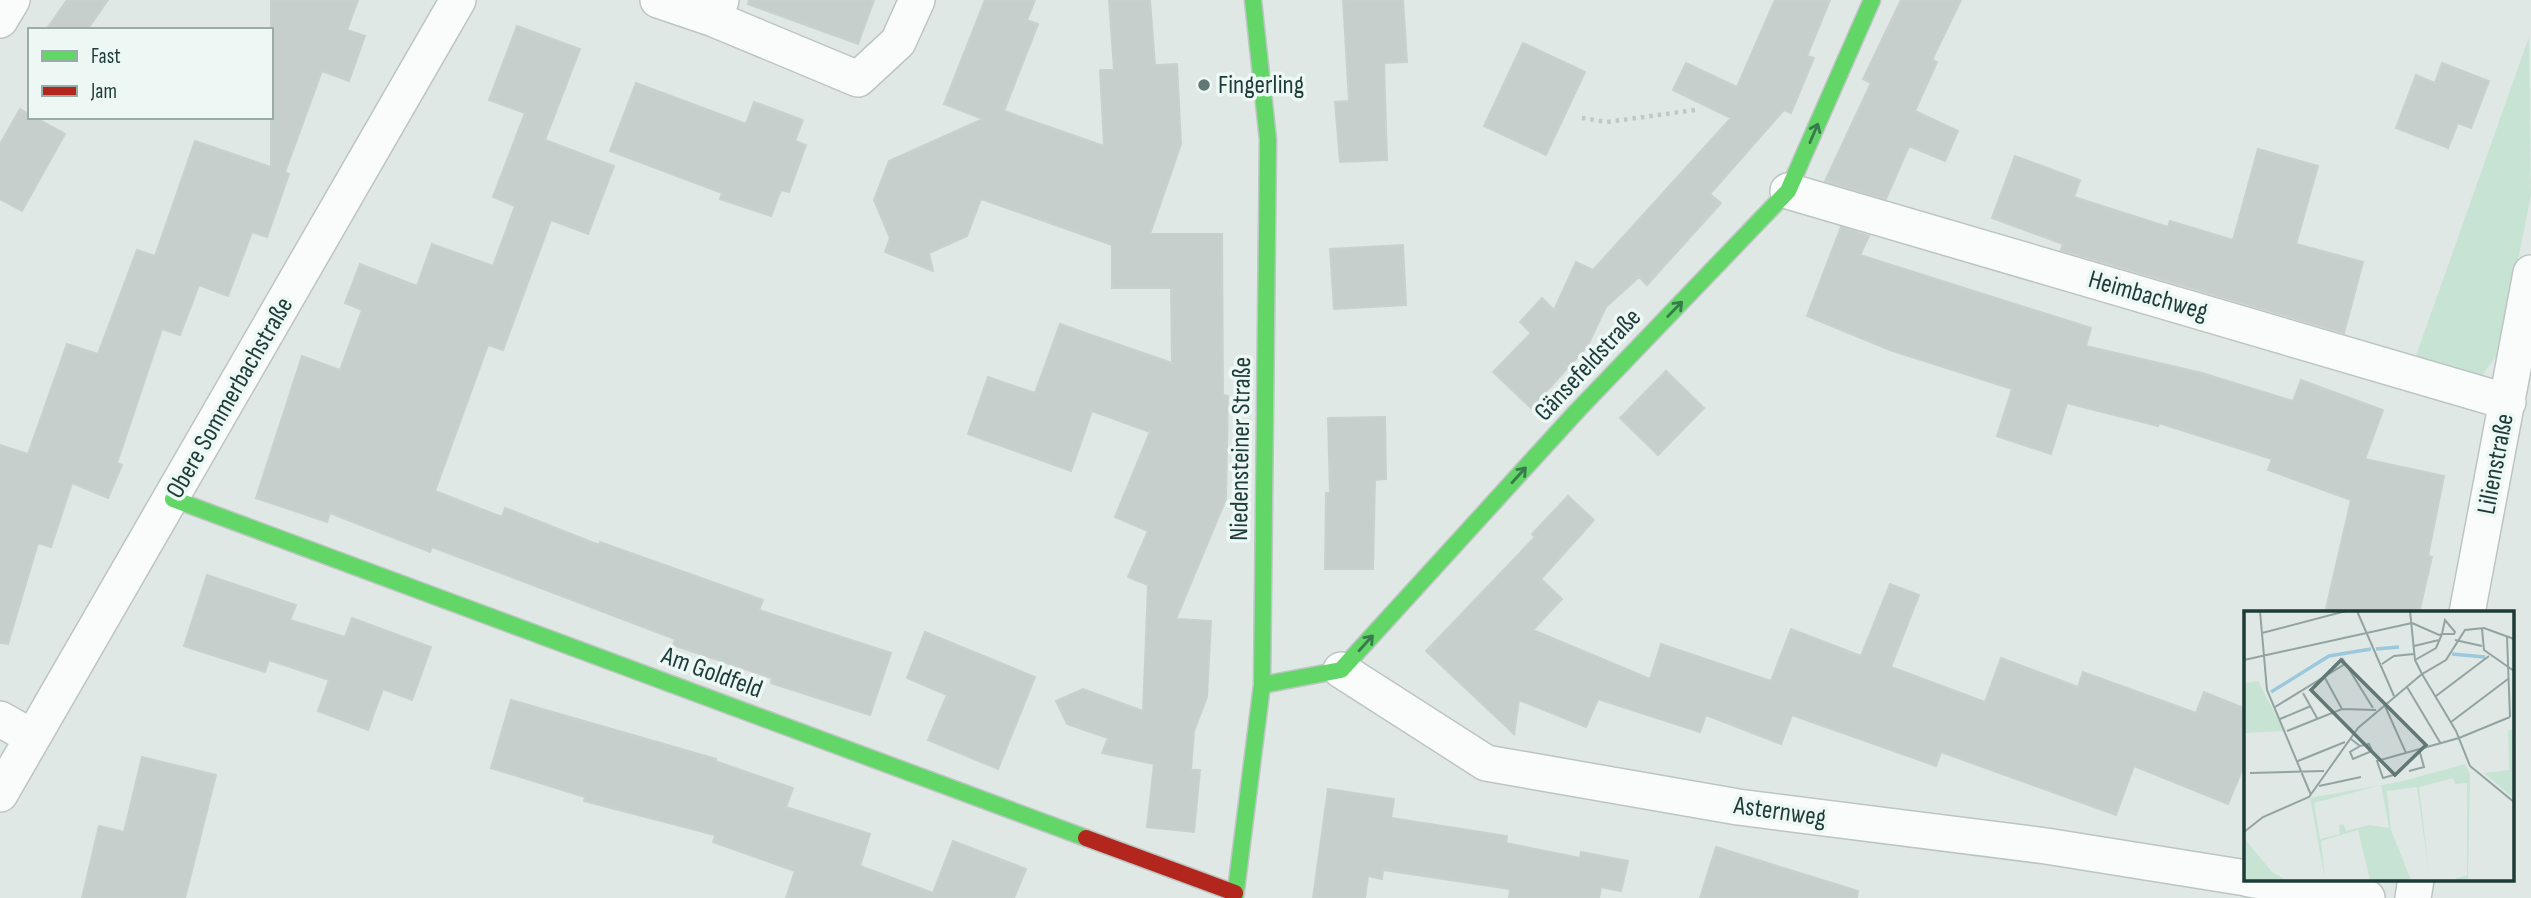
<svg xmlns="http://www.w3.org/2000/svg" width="2531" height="898" font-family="'Sofia Sans Condensed',sans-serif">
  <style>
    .green { fill: #c7e3d4 }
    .building { fill: #c7cfcc; stroke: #c9d1cf; stroke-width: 2 }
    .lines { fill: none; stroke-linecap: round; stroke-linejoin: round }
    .street-casing { stroke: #bdc5c3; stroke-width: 38 }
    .fast-casing { stroke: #bcc6c3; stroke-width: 19 }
    .jam-casing { stroke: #bcc6c3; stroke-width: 19 }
    .path { stroke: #bec8c7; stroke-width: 4.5; stroke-dasharray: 3.5 5; stroke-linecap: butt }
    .street { stroke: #fafcfb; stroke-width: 35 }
    .fast { stroke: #63d668; stroke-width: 16 }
    .jam { stroke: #b3261e; stroke-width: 16 }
    .oneway { stroke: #397a4c }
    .poi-dot { fill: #617876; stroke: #edf7f4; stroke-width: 2.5 }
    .labels { text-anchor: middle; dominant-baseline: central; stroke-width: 7; stroke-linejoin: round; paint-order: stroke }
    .poi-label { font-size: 26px; fill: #1d3c39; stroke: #edf7f4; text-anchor: start }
    .street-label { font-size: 26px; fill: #1d3c39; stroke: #edf7f4 }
    .inset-river { fill: none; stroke: #9bc8dc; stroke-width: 3.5 }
    .inset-road { fill: none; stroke: #92a3a1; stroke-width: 2 }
    .view { fill: #617876; fill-opacity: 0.15; stroke: #617876; stroke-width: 3.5 }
    .inset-edge { fill: none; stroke: #1d3c39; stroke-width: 3.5 }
  </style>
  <rect width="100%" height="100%" fill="#e0e8e6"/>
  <!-- green -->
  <path class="green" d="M2529,37l2,158 -31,156 -23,31 -65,-15z"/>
  <!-- building -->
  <path class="building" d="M67,0h41l-21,30h-41z
    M271,0h87l-11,30 18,6 -16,45 -27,-10 -37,101 4,2 -22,63 -15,-5 -24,64 -29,-11 -19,50 -18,-6 -45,134 5,2 -14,33 -36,-15 -21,64 -13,-4 -30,101 -8,-1v-198l28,9 39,-110 31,10 39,-104 18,6 40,-115 76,26z
    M749,0h125l-16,44 -110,-40z
    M985,0h50l-8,20 11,4 -34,87 100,35 -4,-76h14l-5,-70h41l5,65 22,-1 4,80 -31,90h72l1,161 5,1 -2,103 -50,120 35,2 -4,76 -13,34 -3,39h9l-6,62 -47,-5 7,-63 -52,-11 6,-15 -41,-14 -11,-23 27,-12 60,22 5,-126 -20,-8 20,-46 -33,-14 35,-85 -58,-21 -21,60 -103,-37 20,-57 47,16 25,-69 112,39 -1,-75h-59v-43l-131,-46 -14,37 -38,17 4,18 -48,-19 5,-14 -16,-38 15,-39 94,-42 -39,-15z
    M1343,0h60l4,62 -23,1 3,97 -47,2 -5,-60 14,-1z
    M1775,0h55l-23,56 7,2 -23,55 -7,-3 -74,84 11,9 -74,82 -8,-8 -33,30 -19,40 -56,61 -38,-36 38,-39 -11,-11 22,-24 12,12 22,-48 17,8 138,-152 -58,-28 13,-27 51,24z
    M1901,0h60l-29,60 5,2 -22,49 43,20 -13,30 -36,-15 -23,53 -61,-18 46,-98 -8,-4z
    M517,26l63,23 -35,91 69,26 -26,68 -37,-14 -48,130 -15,-5 -53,146 67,26 3,-9 94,37 1,-3 163,58 -4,10 132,43 -21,62 -99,-32 1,-5 -99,-33 2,-6 -243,-92 -2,5 -100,-39 -3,9 -71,-24 46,-142 38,14 22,-60 -17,-7 15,-39 57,22 15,-42 61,22 22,-60 -22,-9 32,-84 -36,-13z
    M1523,43l62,29 -39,83 -62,-29z
    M2442,63l47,18 -18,47 -13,-5 -10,25 -52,-20 20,-53 19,8z
    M636,83l110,41 8,-22 49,18 -8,21 11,4 -17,47 -8,-2 -10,26 -51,-17 2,-6 -112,-42z
    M20,109l45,25 -43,77 -22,-12v-55z
    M2258,149l60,17 -22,78 67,18 -19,71 -283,-83 2,-6 -71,-26 23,-62 65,24 -6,17 94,30 2,-6 63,19z
    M1841,227l28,9 -9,19 231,73 -5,18 116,27 91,28 8,-21 82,30 -18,49 79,17 -16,80 4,1 -13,56h-94l26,-113 -83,-30 4,-11 -113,-36 -1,3 -91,-23 -16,51 -54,-18 15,-47 -122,-39 -83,-34z
    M1403,245l3,60 -72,4 -4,-60z
    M1666,371l38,37 -46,47 -38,-37z
    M1385,417l1,62 -11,1 -2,89h-48l1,-76h4l-2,-75z
    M1568,496l26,24 -53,59 21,20 -29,31 117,49 11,-35 110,37 20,-52 70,27 29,-72 29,11 -28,72 94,35 16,-44 77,29 5,-15 113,41 8,-21 42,17v52l-18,43 -94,-38 -18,49 -175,-63 -5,14 -144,-51 -11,29 -75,-29 -6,17 -102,-33 -12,28 -67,-27 -5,34 -88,-83 109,-114 -3,-3z
    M207,575l89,30 -6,15 55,17 7,-19 79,29 -19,53 -29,-11 -15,41 -50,-19 11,-31 -60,-20 -4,12 -81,-26z
    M925,632l110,45 -37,92 -70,-29 19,-45 -40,-17z
    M511,700l205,59 -1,2 78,27 -7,19 84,27 -10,32 73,27 20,-52 73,28 -12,29h-228l9,-27 -82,-29 2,-7 -131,-34 1,-4 -94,-29z
    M142,757l74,18 -31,123h-103l17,-72 25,6z
    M1328,789l66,10 -3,19 116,18 -1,7 74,15 1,-6 47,9 -7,30 -20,-4 -2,11h-90l1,-9 -127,-19 -1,9 -14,-3 -3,22h-52z
    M1716,847l142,44 -1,7h-157z"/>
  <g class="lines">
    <!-- street casing -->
    <g class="street-casing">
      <path id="street" d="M658,0l56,19
        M721,0l-7,19 144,60 40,-37 19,-42
        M0,20l12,-20
        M1788,191l720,211
        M2467,613l64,-340
        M1341,670l145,93 252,44 308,39 200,32
        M0,719l32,18
        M0,794l458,-794
        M2249,879l118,19
        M2413,898l3,-19"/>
    </g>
    <!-- fast casing -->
    <g class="fast-casing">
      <path id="fast" d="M173,499l913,339
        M1262,685l79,-15 236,-259 211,-220 84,-191
        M1235,898l27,-213 6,-545 -15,-140"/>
    </g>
    <!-- jam casing -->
    <g class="jam-casing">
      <path id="jam" d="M1086,838l149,55"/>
    </g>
    <!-- path -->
    <path class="path" d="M1582,118l25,4 88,-12"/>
    <!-- street -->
    <use href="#street" class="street"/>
    <!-- fast -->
    <use href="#fast" class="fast"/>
    <!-- jam -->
    <use href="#jam" class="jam"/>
  </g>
  <!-- one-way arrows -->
  <defs><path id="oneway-shaft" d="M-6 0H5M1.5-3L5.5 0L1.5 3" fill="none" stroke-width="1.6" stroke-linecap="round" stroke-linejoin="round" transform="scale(1.75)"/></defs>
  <g class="oneway">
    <use href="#oneway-shaft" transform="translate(1814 133) rotate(-67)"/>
    <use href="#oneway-shaft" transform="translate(1675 309) rotate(-46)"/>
    <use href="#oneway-shaft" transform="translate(1519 475) rotate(-48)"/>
    <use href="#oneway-shaft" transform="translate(1366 643) rotate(-48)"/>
  </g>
  <!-- markers -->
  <circle class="poi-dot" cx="1204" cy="85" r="7"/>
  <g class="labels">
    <!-- poi labels -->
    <g class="poi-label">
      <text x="1218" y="85">Fingerling</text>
    </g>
    <!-- street labels -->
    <g class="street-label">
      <text transform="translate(2148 296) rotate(16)">Heimbachweg</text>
      <text transform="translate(1588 365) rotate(-47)">Gänsefeldstraße</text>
      <text transform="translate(230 398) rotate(-60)">Obere Sommerbachstraße</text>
      <text transform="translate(1241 449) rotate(-89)">Niedensteiner Straße</text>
      <text transform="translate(2496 464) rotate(-79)">Lilienstraße</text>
      <text transform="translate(712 673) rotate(20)">Am Goldfeld</text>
      <text transform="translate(1780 812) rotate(8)">Asternweg</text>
    </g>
  </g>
  <!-- overview -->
  <g transform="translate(2244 611)">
    <rect width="270" height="270" fill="#e0e8e6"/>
    <path d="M14,70l26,50 -40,2v-50zM264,119h5l-1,67 -28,-24 25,-3zM221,153l5,10 -2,106h-16l15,-5v-92l-12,1 -2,-6 -34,9 11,93 -13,-93 -30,4 4,39 20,50h-41l-12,-50 -37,11 4,39 -15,-82 93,-17zM137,174l8,43 -20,-3 -23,6 -3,-7 -4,1 1,9 -20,5 -6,-36zM0,227l28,34 14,8h-42z" fill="#c7e3d4" fill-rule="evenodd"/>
    <path class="inset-river" d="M132,38l23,-2M208,43l33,3M27,81l58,-36 42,-7"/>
    <path class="inset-road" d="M16,0l7,79 44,105M113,0l37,85M166,0l5,49 7,14 24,-14 19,-30 19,-2 30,11M168,12l27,12 3,-1h12l1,-2 -10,-12 -3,14 -6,14 -21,12M238,18l2,21 30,21M18,22l84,-22M263,26l3,80M211,29l27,6M170,35l25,-6M98,47l31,50M0,49l168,-37M138,53l12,-8 20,-2M81,67l17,31M163,76l34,57M59,82l14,25M192,85l53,-40M141,95l21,47M31,96l70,-43M36,108l31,-13M207,111l57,-43M43,120l55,-22 34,1M107,128l9,7 9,-2 3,7 -19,8 -3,-7 10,-6M54,150l47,-19M165,160l15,-4 -5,-18M6,162l74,-2M153,163l-14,4 -6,-17 82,-23 51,-21M75,175l42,-9M0,221l19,-15 46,-20 49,-69 64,-54 34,57 14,35 44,36"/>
    <path class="view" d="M97,49l85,85 -31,30 -84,-85z"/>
    <rect width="270" height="270" class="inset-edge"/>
  </g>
  <!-- legend -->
  <rect x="28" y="28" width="245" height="91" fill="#edf7f4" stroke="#9aaca9" stroke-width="2"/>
  <rect x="42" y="51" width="35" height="10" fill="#63d668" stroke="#9aaca9" stroke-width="2"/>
  <text x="91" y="63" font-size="21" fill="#1d3c39">Fast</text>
  <rect x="42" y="86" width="35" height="10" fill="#b3261e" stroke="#9aaca9" stroke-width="2"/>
  <text x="91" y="98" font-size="21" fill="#1d3c39">Jam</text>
</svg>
